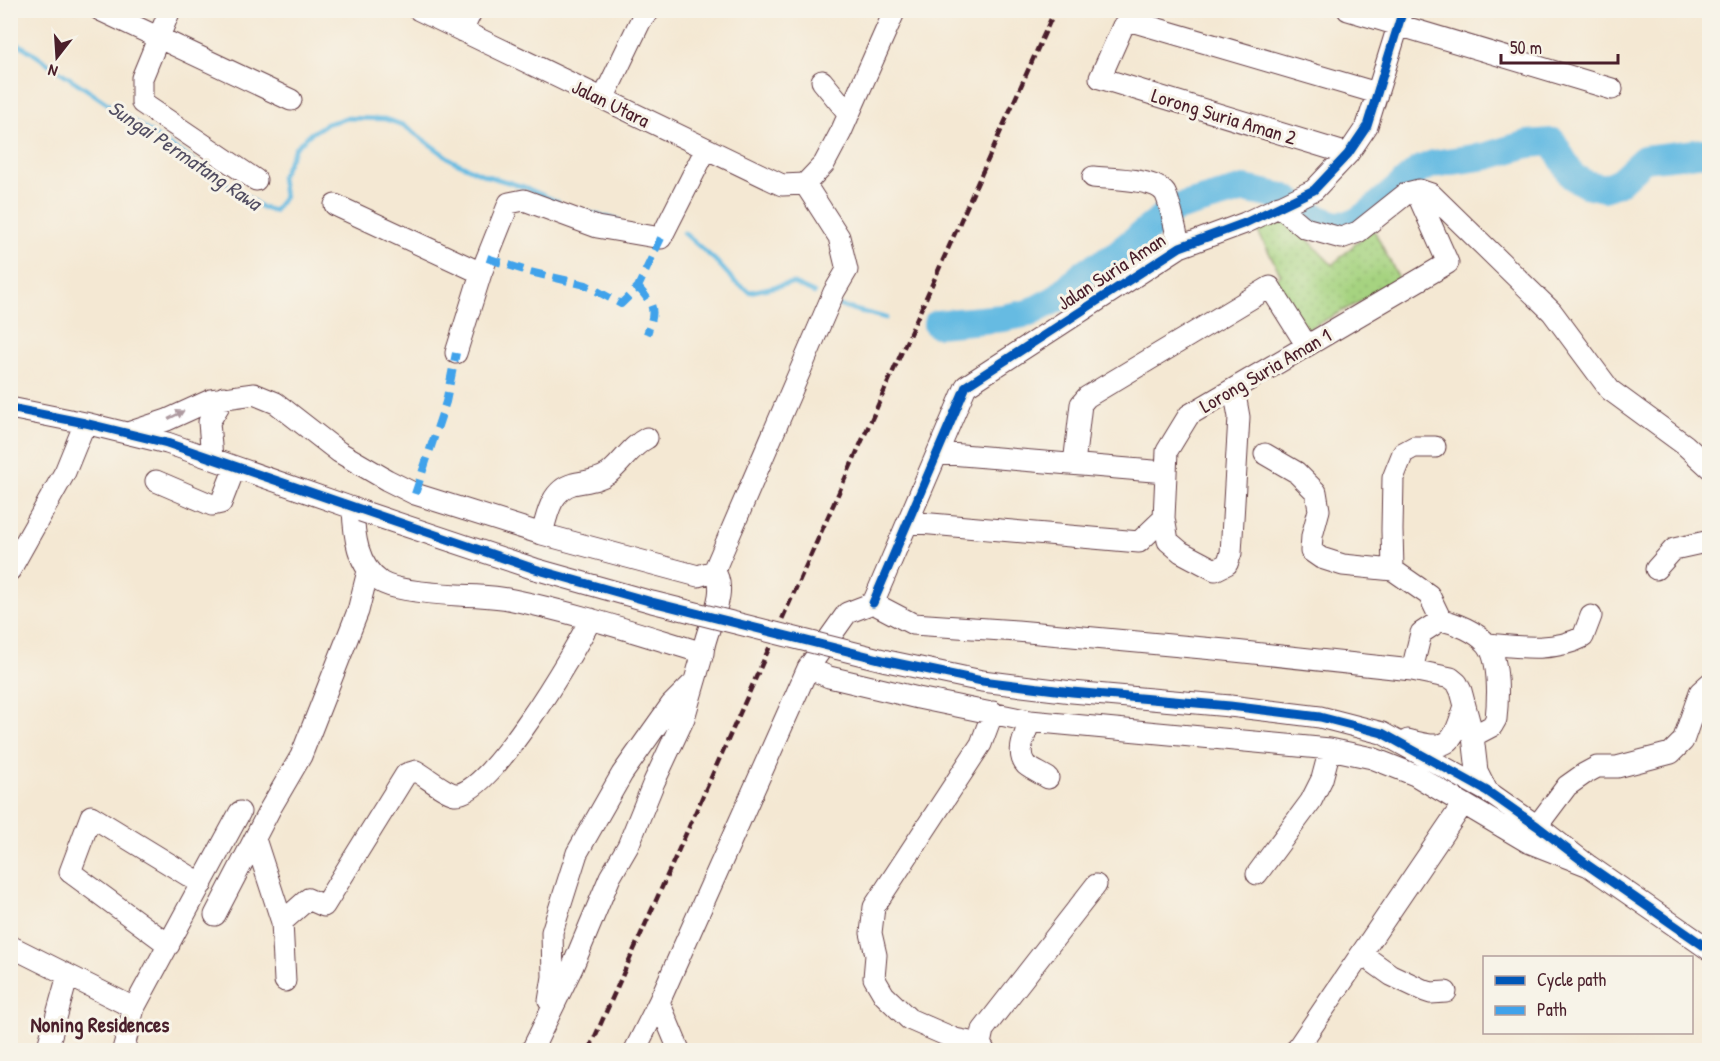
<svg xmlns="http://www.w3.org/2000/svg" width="1720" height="1061" font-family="'Patrick Hand',sans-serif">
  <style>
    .park { fill: url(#park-dots); stroke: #787956; stroke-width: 1.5 }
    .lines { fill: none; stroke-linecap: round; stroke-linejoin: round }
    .stream { stroke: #66bbe2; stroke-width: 4.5 }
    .river { stroke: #66bbe2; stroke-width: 28 }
    .minor-casing { stroke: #643d44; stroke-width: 23 }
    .minor { stroke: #fff; stroke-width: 21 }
    .rail { stroke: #4a1f2b; stroke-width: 4.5; stroke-dasharray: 9 4.5; stroke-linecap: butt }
    .minor-bridge-casing { stroke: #643d44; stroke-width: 23; stroke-linecap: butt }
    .minor-bridge { stroke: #fff; stroke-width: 21 }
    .quiet { stroke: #40a2eb; stroke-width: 8; stroke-dasharray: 15 8; stroke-linecap: butt }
    .cycleway-casing { stroke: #f7f3e8; stroke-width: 13 }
    .cycleway { stroke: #0057b8; stroke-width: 9 }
    .oneway { fill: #ae9aa0 }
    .labels { text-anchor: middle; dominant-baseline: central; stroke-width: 6; stroke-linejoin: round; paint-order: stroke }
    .street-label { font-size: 20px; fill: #4a1f2b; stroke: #f7f3e8 }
    .water-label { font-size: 21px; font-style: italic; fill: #524e62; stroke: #f7f3e8 }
    .neighbourhood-label { font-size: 21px; font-weight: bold; fill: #4a1f2b; stroke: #f7f3e8 }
  </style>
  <defs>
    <pattern id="park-dots" width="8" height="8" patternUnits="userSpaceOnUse" patternTransform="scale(1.5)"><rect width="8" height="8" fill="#a6d380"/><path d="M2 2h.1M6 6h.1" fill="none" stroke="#90b56f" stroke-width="1.8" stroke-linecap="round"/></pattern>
  </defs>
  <rect width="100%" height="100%" fill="#f7f3e8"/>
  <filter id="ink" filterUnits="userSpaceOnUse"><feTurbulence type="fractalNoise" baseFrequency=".0167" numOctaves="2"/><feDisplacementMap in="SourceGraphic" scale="12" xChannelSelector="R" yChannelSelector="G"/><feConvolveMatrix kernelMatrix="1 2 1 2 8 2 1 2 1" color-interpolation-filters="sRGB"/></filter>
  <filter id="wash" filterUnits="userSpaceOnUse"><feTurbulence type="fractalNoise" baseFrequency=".008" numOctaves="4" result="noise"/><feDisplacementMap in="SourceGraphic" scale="24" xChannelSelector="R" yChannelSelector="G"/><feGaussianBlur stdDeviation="1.35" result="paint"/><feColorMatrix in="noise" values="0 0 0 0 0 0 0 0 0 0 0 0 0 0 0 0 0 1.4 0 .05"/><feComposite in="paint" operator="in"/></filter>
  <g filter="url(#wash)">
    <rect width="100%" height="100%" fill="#f4e8d3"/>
    <!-- park -->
    <path class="park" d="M1285,215l47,50 41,-37 27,53 -94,49 -32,-50 7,-5 -25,-47z"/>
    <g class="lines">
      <!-- stream -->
      <path class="stream" d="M10,38l253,170 11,3 10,-14 -3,-20 14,-29 15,-14 16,-10 21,-6 38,1 18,6 50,36 31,14 40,12 34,15
        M585,212l33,8
        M684,233l32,28 19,21 15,10 42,-9 22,10
        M840,306l46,12"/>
      <!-- river -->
      <path class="river" d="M937,324l66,-6 26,-5 27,-14 27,-26 29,-15 61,-49 71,-20 39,8 36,22 17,6 17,-1 16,-11 50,-43 14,-6 54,-8 41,-12 25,-2 19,34 14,8 18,4 15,-6 25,-23 61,-7 5,2"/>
    </g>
  </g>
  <g filter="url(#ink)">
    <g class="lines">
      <!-- minor casing -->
      <g class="minor-casing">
        <path id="minor" d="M100,10l191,90
          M170,10l-28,68v25l114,77
          M419,10l363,175 23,-1
          M1348,10l264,79
          M462,31l10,-21
          M822,81l27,33
          M603,99l38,-79 9,-10
          M1348,154l-248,-76 23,-52 8,-5 246,72
          M1093,177c18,2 62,1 72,16 6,11 11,41 15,54
          M805,184l19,-20 17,-32 54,-122
          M335,205l146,68 28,-70 15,-3 73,27 64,11 45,-89
          M1279,206l26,22 36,10 17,-6 49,-39 12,-3 12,4 121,118 58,78 75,55 25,23
          M456,353l25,-80
          M10,408l75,15 82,20 194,68
          M128,433l39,-13 44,-20 43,-6 22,9 63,49 48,28 28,14 127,40 156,42 16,-5 120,-279 13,-22 -8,-33 -34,-53
          M938,453l227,19
          M1265,454l31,18 20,20 3,18 -7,26 -1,15 10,7 22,7 50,5 36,25 12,25
          M212,458l-3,-36 15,-25
          M1074,464l7,-60 6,-7 183,-110 37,59
          M156,481l56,24 9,-2 14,-36
          M353,508c1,27 4,58 28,74 14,9 60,12 77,13 18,1 37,1 55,5 64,13 127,34 190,53
          M1164,518l4,23 13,11 34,18 12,-6 4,-11 8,-136 -5,-28
          M908,522l231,20 25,-24 3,-67 22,-36 259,-152 -32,-72
          M542,534c5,-19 9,-44 31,-50 13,-3 25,-3 36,-11 14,-11 22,-27 38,-35
          M1656,569l18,-20 36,-8
          M10,570l55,-98 20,-49
          M1393,570l-1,-40 1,-52 10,-25 11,-6h21
          M873,603l93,-217 214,-139 65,-24 69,-33 34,-36 19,-28 36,-116
          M873,603l40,21 104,7 208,19 187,20 39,8 6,5 4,8 12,45 4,35 10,20
          M1488,644c31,3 66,8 95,-7l8,-21
          M808,668l21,9 89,21 112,23 300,28 42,9 43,17 113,67 61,24
          M1412,670l9,-37 20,-13c15,3 36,12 46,24 13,16 11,56 9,75l-4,7 -19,10
          M1230,706l90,11 62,16 105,58 50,35 52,40 121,84
          M1030,721c-4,12 -15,32 -4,44 6,5 16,9 22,13
          M1408,740c43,12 44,4 57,-34
          M1537,826l30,-40 17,-12 13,-7h20l54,-14 12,-12 17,-49 10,-9
          M255,839l27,83 3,59
          M1257,874l54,-73 11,-22 8,-30
          M215,915l55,-106 31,-53 57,-145 10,-40
          M282,922l26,-23 16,7 82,-132 10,-3c9,5 30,22 39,23 35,3 119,-143 136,-175
          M169,945l-99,-73 21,-56 111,68
          M10,946l124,62
          M1363,955l28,20 34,16 6,2 15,-1
          M549,1001l4,-24 -1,-45 25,-79 45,-79 49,-69 22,-22
          M980,1044l-25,-5 -46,-20 -25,-24 -10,-17 2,-23 -5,-22 3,-26 107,-163 12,-32
          M47,1050l21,-75
          M123,1050l11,-42 106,-196
          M532,1050l40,-82 38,-91 18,-31 26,-64 30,-64 19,-65c1,-23 28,-61 11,-82
          M635,1050l24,-48
          M679,1050l-20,-48 149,-334 39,-55 26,-10
          M984,1050l-4,-6 3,-14 113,-145
          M1296,1050l167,-246"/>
      </g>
      <!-- minor -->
      <use href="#minor" class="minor"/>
      <!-- rail -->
      <path class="rail" d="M589,1050l466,-1040"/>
      <!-- minor-bridge casing -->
      <g class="minor-bridge-casing">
        <path id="minor-bridge" d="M361,511l174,58 117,33 235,59 95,20 90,11 158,14"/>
      </g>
      <!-- minor-bridge -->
      <use href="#minor-bridge" class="minor-bridge"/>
      <!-- quiet -->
      <path class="quiet" d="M487,258l43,14 56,13 35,19 17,-17 23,-49
        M638,287c17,20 18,22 9,47
        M415,494l31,-92 10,-49"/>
      <!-- cycleway casing -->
      <g class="cycleway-casing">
        <path id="cycleway" d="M10,408l75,15 82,20 368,126 117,33 235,59 95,20 90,11 158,14 90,11 62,16 105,58 50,35 52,40 121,84
          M873,603l93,-217 214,-139 65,-24 69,-33 34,-36 19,-28 36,-116"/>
      </g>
      <!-- cycleway -->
      <use href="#cycleway" class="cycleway"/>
    </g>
    <!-- one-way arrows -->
    <defs><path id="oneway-solid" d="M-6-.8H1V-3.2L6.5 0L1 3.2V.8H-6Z" transform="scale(1.5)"/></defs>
    <use class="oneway" href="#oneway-solid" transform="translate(176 415) rotate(-27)"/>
  </g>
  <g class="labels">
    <!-- street labels -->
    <g class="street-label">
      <text transform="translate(611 103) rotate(26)">Jalan Utara</text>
      <text transform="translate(1224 116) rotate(17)">Lorong Suria Aman 2</text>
      <text transform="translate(1111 271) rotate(-33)">Jalan Suria Aman</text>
      <text transform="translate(1265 370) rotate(-30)">Lorong Suria Aman 1</text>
    </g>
    <!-- water labels -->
    <g class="water-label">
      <text transform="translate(185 155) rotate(34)">Sungai Permatang Rawa</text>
    </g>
    <!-- neighbourhood labels -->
    <g class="neighbourhood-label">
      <text x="100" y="1024">Noning Residences</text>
    </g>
  </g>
  <!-- margin -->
  <rect width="1720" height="1061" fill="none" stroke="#f7f3e8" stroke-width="36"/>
  <!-- legend -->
  <rect x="1483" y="956" width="210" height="78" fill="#f7f3e8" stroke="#b29e9c" stroke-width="1.5"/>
  <rect x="1495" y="976" width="30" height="9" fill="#0057b8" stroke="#b29e9c" stroke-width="1.5"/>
  <text x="1537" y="986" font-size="18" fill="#4a1f2b">Cycle path</text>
  <rect x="1495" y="1006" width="30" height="9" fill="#40a2eb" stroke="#b29e9c" stroke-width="1.5"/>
  <text x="1537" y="1016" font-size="18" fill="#4a1f2b">Path</text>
  <!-- north arrow -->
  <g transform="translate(57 57) rotate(197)" stroke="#f7f3e8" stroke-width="4.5" paint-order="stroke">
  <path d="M0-4.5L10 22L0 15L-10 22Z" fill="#4a1f2b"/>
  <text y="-9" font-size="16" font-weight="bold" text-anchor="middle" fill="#4a1f2b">N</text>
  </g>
  <!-- scale -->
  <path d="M1501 54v9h117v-9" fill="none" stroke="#4a1f2b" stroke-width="3"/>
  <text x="1510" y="54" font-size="18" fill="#4a1f2b" stroke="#f7f3e8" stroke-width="4.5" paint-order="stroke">50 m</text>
</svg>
